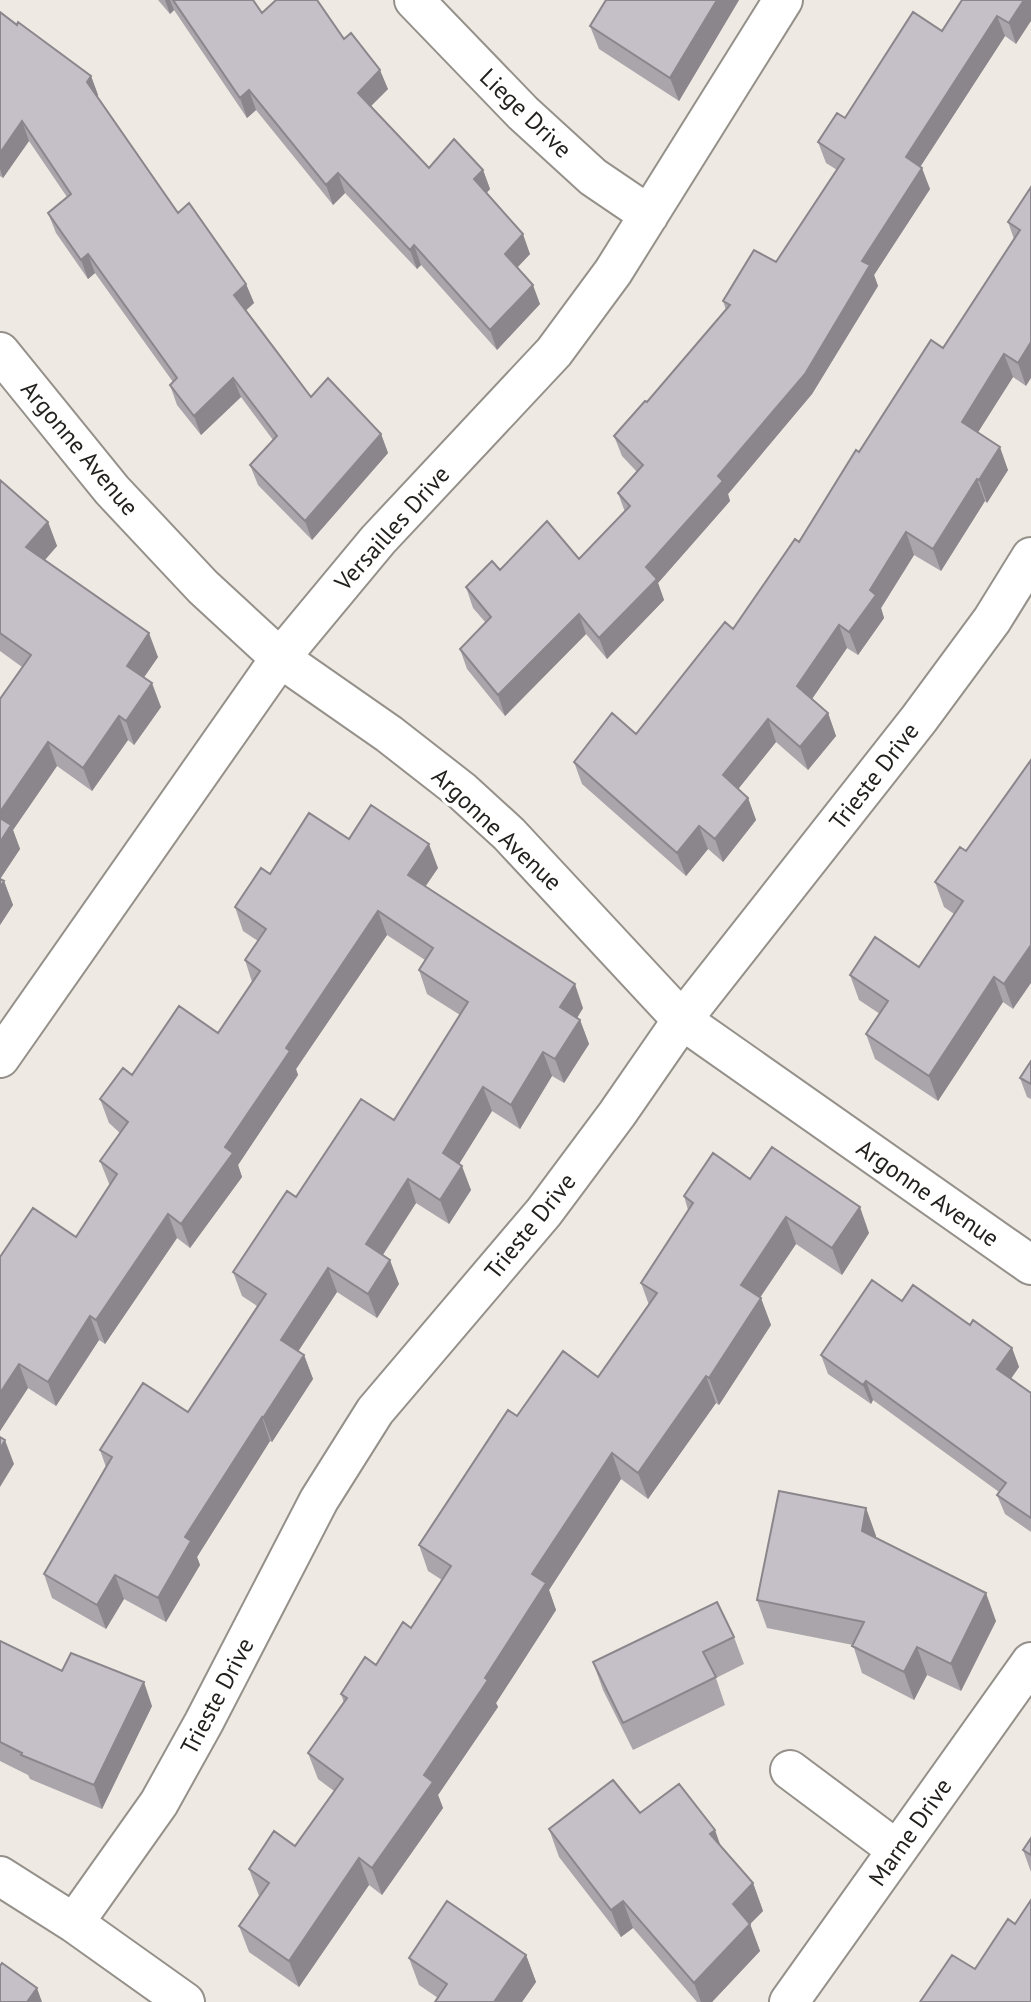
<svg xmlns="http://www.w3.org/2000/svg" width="1031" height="2002" font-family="'PT Sans',sans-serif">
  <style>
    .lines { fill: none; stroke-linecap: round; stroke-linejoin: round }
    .street-casing { stroke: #95918a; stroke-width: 42 }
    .street { stroke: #fff; stroke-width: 38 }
    .wall { fill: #a9a5ab }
    .shaded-wall { fill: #8a868b }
    .building { fill: #c5c0c7; stroke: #8a868b; stroke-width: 2 }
    .labels { text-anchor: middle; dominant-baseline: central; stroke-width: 7; stroke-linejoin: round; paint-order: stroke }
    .street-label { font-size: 24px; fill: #22211e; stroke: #fff }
  </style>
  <rect width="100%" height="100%" fill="#eeeae3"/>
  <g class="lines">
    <!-- street casing -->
    <g class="street-casing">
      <path id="street" d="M414,0l109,113 70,64 56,38
        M0,352l112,138 91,97 77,71 109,76 73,57 47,43 173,186 349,245
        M0,1058l280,-400 98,-118 176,-188 59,-80 170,-272
        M790,1770l107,80
        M0,1876l74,47 111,79
        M74,1923l85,-120 45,-81 115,-222 56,-89 169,-199 73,-98 65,-94 237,-301 73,-99 39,-63
        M789,2002l242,-340"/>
    </g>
    <!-- street -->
    <use href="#street" class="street"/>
  </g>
  <!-- wall -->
  <path class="wall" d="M158,0h95l9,13 82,26 44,50 -17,17 58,62 54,2 7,19 -3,4 43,61 -13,14 23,36 -43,46 -76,-85 -4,4 -72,-76 -12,12 -77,-95 -9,8 -73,-108 -4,4z
    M606,0h133l-60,101 -80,-52 -9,-23z
    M1031,0l-15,44 -11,-8 -85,131 10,22 -56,86 4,11 -66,108 -84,100 2,7 -72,82 6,17 -57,59 -21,-25 -81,82 -38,-47 -7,-20 26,-26 -13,-15 -7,-21 34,-17 79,-11 46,-47 -7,-19 19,-21 -15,-16 -8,-20 33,-34 79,-92 -3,-9 53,-39 61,-92 -11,-7 -8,-21 124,-111z
    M0,12l91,64 7,19 -1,2 81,116 68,71 8,19 -8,7 65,87 70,37 7,19 -76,87 -54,-55 -8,-20 23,-25 -32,-43 -40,38 -24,-30 -7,-20 3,-3 -78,-109 -7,6 -32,-46 -8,-20 19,-16 -38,-56 -26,37 -3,-2z
    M1031,187l-5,199 -13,-9 -35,55 30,38 -21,33 -2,-2 -44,70 -27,-16 -33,53 3,10 -26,37 -11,-7 -35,51 16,14 8,23 -28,34 -32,-28 -38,47 10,9 8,22 -33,42 -15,-13 -22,27 -104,-92 -8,-22 62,-28 97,-105 66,-87 60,-90 84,-104 71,-109 -6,-17z
    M0,480l48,42 9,24 -12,14 113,97 -14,20 17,30 -27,38 -6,-5 -36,51 -35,-25 -44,64 7,19 -20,30 4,2 9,24 -13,20v-226l22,-32 -22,-16z
    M349,839l89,29 -13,18 158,122 -6,10 3,2 9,24 -25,39 -12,-7 -32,53 -28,-18 -33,53 12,26 -22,34 -33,-21 -33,52 16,29 -22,34 -40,-26 -39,59 6,4 9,24 -41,63 -2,-1 -73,116 3,8 -34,57 -42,-23 -18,30 -54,-31 -8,-24 62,-107 -6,-17 88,-38 69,-106 -15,-10 -9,-24 63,-75 98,-77 66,-105 -33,-21 -8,-24 6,-10 -38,-25 -91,134 2,6 -60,90 4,12 -52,71 -13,-10 -72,106 -6,-4 -43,66 -28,-18 -28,43v-174l76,-20 34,-51 -10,-25 20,-28 -11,-10 -9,-24 32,-24 86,-42 34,-51 -7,-22 13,-19 -15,-10 -8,-24 35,-33z
    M960,847l53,162 -10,-7 -65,99 -63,-42 -9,-25 14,-20 -21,-14 -9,-25 69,-8 35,-53 -10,-7 -9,-25z
    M1031,1061v38l-4,-2 -7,-19z
    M750,1179l119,54 -27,42 -46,-31 -36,54 11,27 -52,80 -3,-2 -68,96 -27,-20 -72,111 7,20 -60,93 2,4 -60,88 5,13 -61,87 -13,-10 -70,102 -50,-35 -10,-26 20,-30 -10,-27 46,-23 39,-55 -16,-12 -10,-26 36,-50 -3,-9 35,-29 35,-37 31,-48 -14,-9 -9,-26 98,-129 81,-39 51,-72 -8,-22 47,-73 -4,-14z
    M902,1301l68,24 42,23 7,19 -8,12 20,14v139l-26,-18 -8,-19 2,-3 -126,-92 -2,4 -43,-30 -7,-19z
    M866,1508l10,28v2l120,83 -35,70 -34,-16 -13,25 -52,-27 -9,-28 -86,-17 -10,-28z
    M734,1637l10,27 -28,14 9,27 -92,45 -30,-60 -10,-28z
    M0,1641l62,30 90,35 -50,103 -72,-30 -2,-4 -28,-14z
    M640,1813l81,33 32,37 10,28 -13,13 10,27 -48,51h-15l-64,-74 -12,9 -62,-80 -10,-28z
    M1031,1838v34l-8,-22z
    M526,1955l10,27 -14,20h-87l3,-4 -19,-13 -10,-27z"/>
  <!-- shaded-wall -->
  <path class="shaded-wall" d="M165,0h5l4,10 -4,4z
    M717,0h22l-60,101 -9,-23z
    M1024,0h7v21l-15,23 -7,-21z
    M997,16l8,20 -92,142 -7,-21z
    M380,70l8,19 -23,23 -7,-19z
    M91,76l7,19 -4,7 -7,-20z
    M249,90l7,20 -9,8 -7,-20z
    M22,121l7,20 -26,37 -3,-9v-16z
    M922,168l8,21 -56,86 4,11 -66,108 -84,100 2,7 -72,82 6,17 -57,59 -8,-21 47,-71 72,-91 144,-215z
    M483,170l7,19 -9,9 -7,-19z
    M338,173l7,20 -12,12 -7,-20z
    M523,234l7,20 -18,19 -7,-19z
    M414,245l7,20 -4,4 -7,-19z
    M88,254l7,19 -7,6 -7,-19z
    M246,284l8,19 -13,12 -7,-20z
    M533,285l7,19 -43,46 -7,-20z
    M1031,342v36l-5,8 -8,-23z
    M1004,354l9,23 -43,68 -8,-23z
    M233,378l8,19 -40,38 -7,-19z
    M381,434l7,19 -76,87 -7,-19z
    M1000,447l8,23 -21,33 -8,-23z
    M977,479l8,22 -44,70 -8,-22z
    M48,522l9,24 -22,25 -9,-24z
    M906,532l8,23 -33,53 3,10 -26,37 -9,-23 21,-42z
    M579,614l7,20 -81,82 -7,-21z
    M839,625l8,23 -42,61 -8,-23z
    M149,633l9,24 -22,32 -9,-23z
    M152,683l9,24 -27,38 -8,-24z
    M828,713l8,23 -28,34 -8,-23z
    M119,716l9,24 -36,51 -9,-23z
    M768,719l8,23 -45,56 -8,-23z
    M48,742l9,24 -44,64 7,19 -20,30v-67z
    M748,798l8,22 -33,42 -8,-23z
    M699,826l9,23 -22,27 -9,-23z
    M429,844l9,24 -21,31 -9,-24z
    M4,881l9,24 -13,20v-38z
    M378,911l9,24 -91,134 2,6 -60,90 4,12 -52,71 -9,-24 44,-77 61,-99z
    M1031,945v38l-18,26 -9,-25z
    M994,977l9,25 -65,99 -9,-25z
    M575,984l8,24 -14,23 -9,-24z
    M580,1020l9,24 -25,39 -9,-24z
    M543,1052l9,24 -32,53 -9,-24z
    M483,1087l9,24 -41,66 -8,-24z
    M462,1166l9,24 -22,34 -9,-24z
    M408,1179l8,24 -42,65 -8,-24z
    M860,1207l9,26 -27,42 -10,-27z
    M168,1214l9,24 -72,106 -9,-24z
    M786,1217l10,27 -46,68 -9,-27z
    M390,1260l9,24 -22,34 -9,-24z
    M328,1268l9,24 -47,72 -9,-24z
    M761,1298l10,27 -52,80 -10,-27z
    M90,1316l9,24 -43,66 -8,-24z
    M1012,1348l7,19 -15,21 -7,-19z
    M304,1355l9,24 -41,63 -9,-24z
    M19,1364l9,24 -28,43v-38z
    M706,1376l10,27 -68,96 -10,-26z
    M866,1381l7,19 -2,4 -8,-19z
    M262,1417l8,24 -73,116 3,8 -34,57 -8,-24 27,-61z
    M5,1440l9,24 -14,23v-38z
    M612,1453l9,26 -72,111 7,20 -60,93 2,4 -60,88 5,13 -61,87 -10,-27 52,-93 61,-97 47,-104z
    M866,1508l10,28 -4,22 -10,-27z
    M115,1575l9,24 -18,30 -9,-24z
    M986,1593l10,28 -35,70 -10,-27z
    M917,1647l10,28 -13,25 -10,-28z
    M144,1682l8,24 -50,103 -8,-24z
    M715,1830l10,28 -15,-24z
    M359,1858l10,27 -70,102 -10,-26z
    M753,1883l10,28 -13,13 10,27 -48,51h-11l-7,-19 39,-79z
    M623,1901l10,27 -12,9 -10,-27z
    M526,1955l10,27 -14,20h-28z
    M37,1988l5,14h-15z"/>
  <!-- building -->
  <path class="building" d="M173,0h80l9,13 14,-13h41l27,39 7,-6 29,37 -22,23 71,75 25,-29 29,31 -9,9 49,55 -18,20 28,31 -43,45 -76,-85 -4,5 -72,-77 -12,12 -77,-95 -9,8z
    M606,0h111l-47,78 -80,-52z
    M962,0h62l-15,23 -12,-7 -91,141 16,11 -60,93 8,4 -65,109 -87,102 5,5 -77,86 11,12 -58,59 -20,-24 -81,81 -38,-46 31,-32 -25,-30 26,-26 8,9 47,-49 32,38 51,-53 -12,-13 25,-28 -29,-29 31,-35 2,1 83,-97 -7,-4 31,-51 22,12 68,-103 -26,-17 19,-29 8,5 68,-106 29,19z
    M0,12l17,13 1,-3 73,54 -4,6 91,131 11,-10 57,81 -12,11 77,102 17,-19 53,56 -76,87 -55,-56 27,-29 -44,-58 -39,38 -24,-31 7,-7 -89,-124 -7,6 -33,-47 23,-19 -49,-73 -22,32z
    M1031,187v155l-13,21 -14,-9 -42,68 38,25 -21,33 -2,-1 -44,70 -27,-17 -36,58 6,5 -27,37 -10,-7 -42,61 31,27 -28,34 -32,-28 -45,56 25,23 -33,41 -16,-13 -22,27 -103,-91 38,-49 24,21 89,-112 8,7 62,-90 4,3 57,-92 3,2 72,-112 12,8 77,-118 -12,-8z
    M0,480l48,42 -22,25 123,86 -22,33 25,17 -26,38 -7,-5 -36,52 -35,-26 -48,70v-113l31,-44 -31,-22z
    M1031,760v185l-27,39 -10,-7 -65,99 -63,-42 22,-33 -38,-26 25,-38 44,30 44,-66 -28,-19 25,-35 6,4z
    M371,805l58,39 -21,31 167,109 -15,23 20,13 -25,39 -12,-7 -32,53 -28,-18 -40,66 19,13 -22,34 -32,-21 -42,65 24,16 -22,34 -40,-26 -47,72 23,15 -41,63 -1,-1 -77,120 6,4 -33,57 -43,-23 -18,30 -53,-31 68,-117 -12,-7 43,-67 45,29 78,-118 -33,-22 54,-81 9,6 65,-98 33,21 74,-118 -49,-32 14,-22 -55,-37 -92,137 4,3 -65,96 8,6 -52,71 -13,-10 -72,106 -6,-4 -42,66 -29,-18 -19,29v-136l33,-49 43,29 41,-63 -17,-13 28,-39 -28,-23 23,-31 9,7 47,-69 39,27 42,-62 -15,-11 21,-31 -31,-22 26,-39 9,6 39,-61 40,26z
    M0,818l11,7 -11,17z
    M0,879l4,2 -4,6z
    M1031,1061v23l-11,-6z
    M772,1147l88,60 -28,41 -46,-31 -45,68 20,13 -52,80 -3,-2 -68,97 -26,-20 -80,121 14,9 -61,95 3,2 -64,95 9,7 -61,86 -13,-10 -70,103 -50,-35 30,-43 -20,-14 25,-38 21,15 48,-67 -35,-26 39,-55 -6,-4 24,-37 11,8 27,-43 8,6 40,-62 -32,-21 89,-135 9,6 46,-65 35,26 59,-84 -16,-10 52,-80 -9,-7 29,-43 37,26z
    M872,1280l30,21 11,-16 57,40 3,-5 39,28 -15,21 34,24v125l-34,-23 9,-12 -140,-102 -3,4 -42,-30z
    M0,1437l5,3 -5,9z
    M779,1491l87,17 -4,23 124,62 -35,71 -34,-17 -13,25 -52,-26 12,-24 -107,-22z
    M717,1602l17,35 -31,15 13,25 -93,46 -30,-61z
    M0,1641l62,30 9,-18 73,29 -50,103 -73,-30 1,-2 -22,-11z
    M613,1780l27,33 39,-29 36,46 -5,4 43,49 -20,21 17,20 -56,59 -71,-82 -12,9 -62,-81z
    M1031,1838v17l-8,-5z
    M1031,1900v102h-111l32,-47 23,14 33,-50 7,5z
    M447,1901l79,54 -32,47h-59l12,-18 -38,-26z
    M2,1963l35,25 -10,14h-27v-36z"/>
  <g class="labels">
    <!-- street labels -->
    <g class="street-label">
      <text transform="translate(526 113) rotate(44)">Liege Drive</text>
      <text transform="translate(80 448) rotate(50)">Argonne Avenue</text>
      <text transform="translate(392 528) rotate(-48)">Versailles Drive</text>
      <text transform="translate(874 776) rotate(-52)">Trieste Drive</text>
      <text transform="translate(497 829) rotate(43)">Argonne Avenue</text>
      <text transform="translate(928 1193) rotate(35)">Argonne Avenue</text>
      <text transform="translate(530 1226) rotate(-51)">Trieste Drive</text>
      <text transform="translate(217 1696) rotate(-62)">Trieste Drive</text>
      <text transform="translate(910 1832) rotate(-55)">Marne Drive</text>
    </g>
  </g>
</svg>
